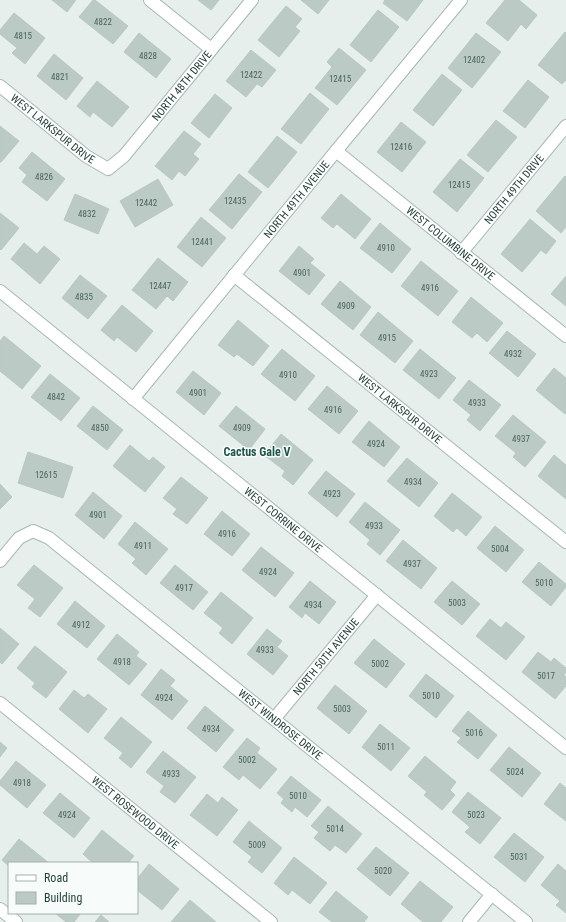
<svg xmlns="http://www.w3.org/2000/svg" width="566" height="922" font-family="'Roboto Condensed',sans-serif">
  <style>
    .building { fill: #bbcac4; stroke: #b8c9c2 }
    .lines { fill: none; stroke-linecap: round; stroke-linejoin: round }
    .minor-casing { stroke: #a8b8b2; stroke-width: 14 }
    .minor { stroke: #fff; stroke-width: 12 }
    .labels { text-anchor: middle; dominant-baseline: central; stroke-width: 3; stroke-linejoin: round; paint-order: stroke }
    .number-label { font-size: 9px; fill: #4a645c }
    .street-label { font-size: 11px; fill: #24423a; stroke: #f7fbf9 }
    .neighbourhood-label { font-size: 12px; font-weight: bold; fill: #1f5548; stroke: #f7fbf9 }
  </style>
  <rect width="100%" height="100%" fill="#e6efeb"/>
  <!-- building -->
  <path class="building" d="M52,0h24l-9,12z
    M93,0h2l33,26 -15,18 -34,-27z
    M198,0h21l-8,10z
    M301,0h28l-11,14z
    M385,0h38l-16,21 -24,-18z
    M505,0h14l18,15 -11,14 -5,-5 -13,17 -22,-18z
    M286,6l16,13 -7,8 5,4 -21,26 -21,-17z
    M378,10l21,17 -28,35 -21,-17z
    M14,13l31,25 -20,26 -13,-11 5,-5 -17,-14v-4z
    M565,32l1,1v47l-4,4 -24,-19z
    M139,33l32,26 -15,19 -32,-26z
    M476,33l25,19 -29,36 -24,-20z
    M339,48l27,22 -29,35 -22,-17 17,-21 -5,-5z
    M251,50l25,20 -14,17 -5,-3 -11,13 -20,-16z
    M54,54l29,24 -17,22 -29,-24z
    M442,74l20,16 -29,36 -20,-16z
    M528,80l21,17 -24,31 -22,-17z
    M97,81l32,26 -17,20 -19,-15 -3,5 -13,-11z
    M310,93l19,16 -28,35 -20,-15z
    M215,94l17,14 -23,30 -18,-15z
    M496,120l21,17 -29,35 -21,-17z
    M401,122l25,20 -24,30 -25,-20z
    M0,126l19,15 -18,21h-1z
    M184,131l17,13 -8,10 6,5 -14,17 -6,-5 -7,9 -17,-14z
    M277,136l20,16 -29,36 -20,-16z
    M32,152l33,27 -18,22 -25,-19 5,-7 -8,-7z
    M460,159l24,19 -27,34 -24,-20z
    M239,174l23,18 -30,37 -23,-19z
    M565,176l1,1v50l-5,6 -25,-22z
    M158,179l15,26 -38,22 -15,-26z
    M75,194l34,15 -11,25 -34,-14z
    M341,194l30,25 -16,20 -18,-15 -4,4 -12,-10z
    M0,213l19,15 -18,22 -1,-1z
    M201,217l25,21 -24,29 -25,-20z
    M530,219l26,22 -10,13 -5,-4 -19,22 -21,-18z
    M380,223l31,26 -19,24 -32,-25z
    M24,243l13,11 7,-8 16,13 -20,25 -29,-25z
    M299,246l15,13 -4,4 15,12 -16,20 -30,-24z
    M158,258l30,24 -15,19 -6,-5 -11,13 -24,-19z
    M421,261l37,30 -20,25 -37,-30z
    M80,275l27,21 -19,23 -26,-21z
    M566,276v30l-15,-12z
    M340,281l31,26 -18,23 -32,-26z
    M471,297l32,26 -16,19 -10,-9 -5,5 -20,-16z
    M122,305l31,26 -17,21 -19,-15 -3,4 -13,-11z
    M378,312l35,29 -18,22 -35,-28z
    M238,320l31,26 -16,20 -16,-12 -3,3 -16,-12z
    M507,331l29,23 -18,23 -29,-24z
    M4,336l37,30 -19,23 -22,-18v-30z
    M282,349l33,27 -20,25 -34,-27z
    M420,349l36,29 -17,21 -36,-29z
    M554,368l12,10v35l-1,1 -29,-24z
    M193,371l28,22 -17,22 -28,-23z
    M50,374l30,24 -19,23 -30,-24z
    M469,380l32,25 -21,26 -13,-11 4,-5 -18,-15z
    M327,386l31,25 -19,23 -31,-25z
    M93,406l30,24 -16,20 -30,-24z
    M236,406l29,23 -16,21 -30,-24z
    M513,415l33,27 -21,25 -12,-10 3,-4 -21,-17z
    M369,421l31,26 -16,20 -32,-25z
    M281,434l32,26 -20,25 -11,-9 3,-5 -21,-16z
    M130,445l19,16 4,-4 12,10 -20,25 -32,-26z
    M28,452l45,15 -10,31 -45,-15z
    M554,455l12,10v34l-28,-23z
    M407,458l31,25 -19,24 -32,-26z
    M326,471l29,23 -18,23 -29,-24z
    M181,477l27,21 -21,26 -14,-10 4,-5 -14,-11z
    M0,484l12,13 -12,12z
    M93,492l29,24 -18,23 -29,-24z
    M452,493l30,24 -16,19 -9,-8 -4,4 -19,-16z
    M365,502l35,28 -20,25 -13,-11 3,-4 -21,-18z
    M222,511l28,23 -18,22 -28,-22z
    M135,522l33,27 -22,26 -14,-12 4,-4 -18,-15z
    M495,526l29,24 -18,22 -29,-24z
    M403,540l34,28 -16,21 -35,-28z
    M261,547l33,26 -19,24 -33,-27z
    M539,562l27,22v3l-15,19 -29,-24z
    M34,565l29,23 -23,29 -12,-9 7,-9 -18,-14z
    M175,565l33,27 -15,18 -33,-27z
    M310,581l26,21 -17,22 -14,-11 -3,5 -13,-11z
    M452,581l28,23 -18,21 -28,-23z
    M221,592l32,26 -21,26 -13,-11 4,-5 -19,-15z
    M75,601l30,25 -18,22 -30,-24z
    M490,619l11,9 5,-6 19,15 -19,23 -30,-24z
    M0,628l19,16 -17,20 -2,-2z
    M267,629l15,12 -5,6 11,9 -15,19 -26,-21z
    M117,634l22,18 -3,4 11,8 -18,21 -32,-26z
    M374,639l31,25 -19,24 -32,-25z
    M35,646l32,26 -21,26 -14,-11 3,-4 -18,-15z
    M538,652l13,10 3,-4 12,10v4l-2,3 2,2v9l-11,13 -33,-27z
    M161,669l14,11 -5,6 18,15 -16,19 -31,-25z
    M426,674l28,22 -18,22 -27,-22z
    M335,685l32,26 -18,23 -32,-26z
    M74,690l10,8 4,-4 19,15 -19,24 -29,-24z
    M205,706l29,24 -18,22 -29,-24z
    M468,711l29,24 -19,24 -21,-17 4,-4 -9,-7z
    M121,717l31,25 -21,26 -12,-10 4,-5 -19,-15z
    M380,724l30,24 -19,23 -29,-24z
    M247,738l13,10 -3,5 20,16 -17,20 -17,-14 -4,5 -16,-13z
    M0,742l7,6 -7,9z
    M509,747l32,26 -19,24 -32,-27z
    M163,751l33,26 -21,26 -15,-11 4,-6 -18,-14z
    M425,756l31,26 -6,8 5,5 -13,15 -18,-15 3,-3 -19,-16z
    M16,761l30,24 -19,23 -27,-23v-4z
    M291,776l30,24 -14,17 -12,-10 -3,5 -11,-9 3,-4 -7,-6z
    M560,783l6,5v33l-22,-17z
    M468,792l33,26 -21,26 -15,-12 5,-5 -18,-15z
    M60,793l30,25 -16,20 -31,-25z
    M207,794l11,9 4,-6 16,13 -21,26 -27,-21z
    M328,806l34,28 -16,19 -11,-8 -5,6 -16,-13 5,-6 -8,-6z
    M249,821l33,27 -20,25 -14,-11 4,-5 -19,-15z
    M102,830l32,26 -6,7h-35l-10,-9z
    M514,833l30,24 -19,25 -31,-25z
    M19,839l30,24h-40v3l-7,-6z
    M376,847l33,26 -19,23 -33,-27z
    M294,857l33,26 -17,21 -18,-14 -4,5 -14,-12z
    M149,864l30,25 -17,21 -25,-20v-11z
    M558,864l8,7v42l-10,-8 4,-4 -19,-16z
    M420,881l33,26 -12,15h-18l-22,-18z
    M336,891l32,26 -4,5h-32l-13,-10z
    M190,900l26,22h-45z
    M55,913h26l-7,9h-8z
    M101,915l8,7h-14z"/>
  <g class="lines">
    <!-- minor casing -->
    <g class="minor-casing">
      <g id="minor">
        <path d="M150,0l61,49"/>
        <path id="s1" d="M0,86l86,70 22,13 16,-13 128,-156"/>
        <path id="s2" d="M336,151l230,185"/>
        <path id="s3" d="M461,253l105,-127"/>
        <path id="s4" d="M234,275l332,267"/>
        <path id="s5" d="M0,291l566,457"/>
        <path id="s6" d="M133,399l203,-248 125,-151"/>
        <path id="s7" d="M0,561l19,-23 14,-7 16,7 477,384"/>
        <path id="s8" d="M0,703l271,219"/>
        <path id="s9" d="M274,719l103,-124"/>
        <path d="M0,909l16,13"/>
        <path d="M469,922l23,-28"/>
      </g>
    </g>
    <!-- minor -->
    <use href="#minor" class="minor"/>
  </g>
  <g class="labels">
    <!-- number labels -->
    <g class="number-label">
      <text x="103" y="22">4822</text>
      <text x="23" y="36">4815</text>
      <text x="148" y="56">4828</text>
      <text x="474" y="60">12402</text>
      <text x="251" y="75">12422</text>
      <text x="60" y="77">4821</text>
      <text x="340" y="79">12415</text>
      <text x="401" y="147">12416</text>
      <text x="44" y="177">4826</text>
      <text x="459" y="185">12415</text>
      <text x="235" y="201">12435</text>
      <text x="146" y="203">12442</text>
      <text x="87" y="214">4832</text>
      <text x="202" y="242">12441</text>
      <text x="386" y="248">4910</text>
      <text x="302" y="273">4901</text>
      <text x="160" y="286">12447</text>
      <text x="430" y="288">4916</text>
      <text x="84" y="297">4835</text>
      <text x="346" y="306">4909</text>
      <text x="387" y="338">4915</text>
      <text x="513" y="354">4932</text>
      <text x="429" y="374">4923</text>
      <text x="288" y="375">4910</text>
      <text x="198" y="393">4901</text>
      <text x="56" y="397">4842</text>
      <text x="477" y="403">4933</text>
      <text x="333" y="410">4916</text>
      <text x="100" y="428">4850</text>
      <text x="242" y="428">4909</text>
      <text x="521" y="439">4937</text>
      <text x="376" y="444">4924</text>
      <text x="46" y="475">12615</text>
      <text x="413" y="482">4934</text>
      <text x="332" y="494">4923</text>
      <text x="98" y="515">4901</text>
      <text x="374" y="526">4933</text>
      <text x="227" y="534">4916</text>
      <text x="143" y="546">4911</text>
      <text x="500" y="549">5004</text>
      <text x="412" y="564">4937</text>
      <text x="268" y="572">4924</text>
      <text x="544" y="583">5010</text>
      <text x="184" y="588">4917</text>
      <text x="457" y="603">5003</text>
      <text x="313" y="605">4934</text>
      <text x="81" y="625">4912</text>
      <text x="265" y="650">4933</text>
      <text x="122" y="662">4918</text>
      <text x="380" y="664">5002</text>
      <text x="546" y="676">5017</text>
      <text x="431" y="696">5010</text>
      <text x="164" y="698">4924</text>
      <text x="342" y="709">5003</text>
      <text x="211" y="729">4934</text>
      <text x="474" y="733">5016</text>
      <text x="386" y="747">5011</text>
      <text x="247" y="760">5002</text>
      <text x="515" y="772">5024</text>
      <text x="171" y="774">4933</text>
      <text x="22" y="783">4918</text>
      <text x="298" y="796">5010</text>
      <text x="67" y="815">4924</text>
      <text x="476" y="815">5023</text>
      <text x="335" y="829">5014</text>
      <text x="257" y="845">5009</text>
      <text x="519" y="857">5031</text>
      <text x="383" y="871">5020</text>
    </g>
    <!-- street labels -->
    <g class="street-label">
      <text stroke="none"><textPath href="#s1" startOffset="248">NORTH 48TH DRIVE</textPath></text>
      <text stroke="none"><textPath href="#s1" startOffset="68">WEST LARKSPUR DRIVE</textPath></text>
      <text stroke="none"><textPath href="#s3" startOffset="83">NORTH 49TH DRIVE</textPath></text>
      <text stroke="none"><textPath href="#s6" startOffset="258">NORTH 49TH AVENUE</textPath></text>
      <text stroke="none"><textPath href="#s2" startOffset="147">WEST COLUMBINE DRIVE</textPath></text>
      <text stroke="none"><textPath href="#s4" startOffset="213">WEST LARKSPUR DRIVE</textPath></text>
      <text stroke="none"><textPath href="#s5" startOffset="364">WEST CORRINE DRIVE</textPath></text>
      <text stroke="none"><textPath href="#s9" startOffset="81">NORTH 50TH AVENUE</textPath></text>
      <text stroke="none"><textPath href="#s7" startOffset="360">WEST WINDROSE DRIVE</textPath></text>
      <text stroke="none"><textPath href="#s8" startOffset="174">WEST ROSEWOOD DRIVE</textPath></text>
    </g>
    <!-- neighbourhood labels -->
    <g class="neighbourhood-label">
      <text x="257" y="452">Cactus Gale V</text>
    </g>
  </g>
  <!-- legend -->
  <rect x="8" y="862" width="130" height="52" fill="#f7fbf9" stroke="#a3b1ad"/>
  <rect x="16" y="875" width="20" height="6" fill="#ffffff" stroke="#a3b1ad"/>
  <text x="44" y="882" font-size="12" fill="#24423a">Road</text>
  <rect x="16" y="892" width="20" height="12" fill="#bbcac4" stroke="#a3b1ad"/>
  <text x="44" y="902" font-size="12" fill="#24423a">Building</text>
</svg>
